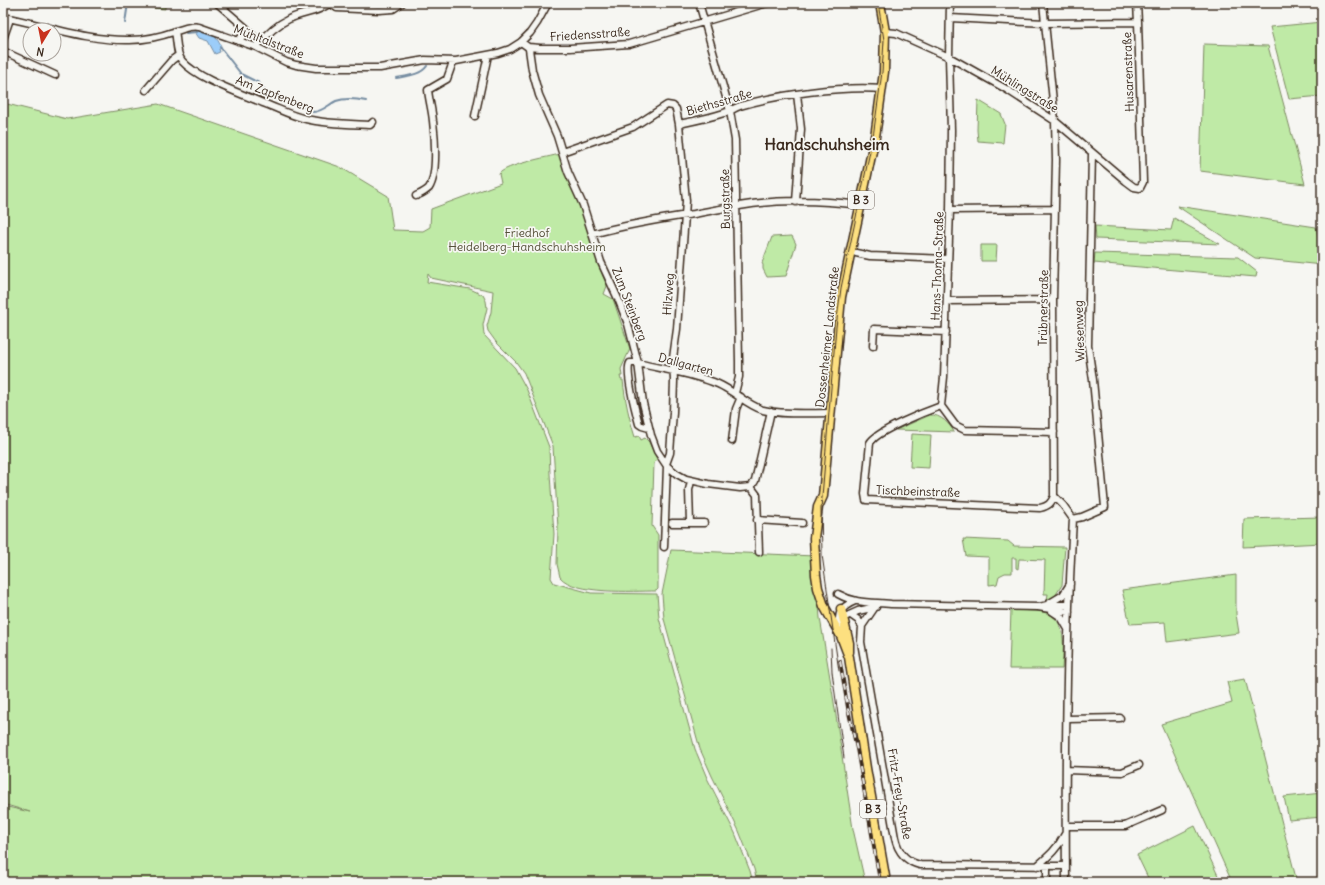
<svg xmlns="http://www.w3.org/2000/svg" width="1325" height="885" font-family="Delius,sans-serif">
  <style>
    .green { fill: #bfeaa6; stroke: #7d8a62 }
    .water { fill: #9ccdf9; stroke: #758ca1 }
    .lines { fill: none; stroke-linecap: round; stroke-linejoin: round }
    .stream { stroke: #758ca1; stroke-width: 2 }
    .minor-casing { stroke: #3b2a1e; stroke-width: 9 }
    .major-casing { stroke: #3b2a1e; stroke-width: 11 }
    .minor { stroke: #f6f6f2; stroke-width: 6 }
    .major { stroke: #fde080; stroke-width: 8 }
    .tram { stroke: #3b2a1e; stroke-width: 1 }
    .rail-casing { stroke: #3b2a1e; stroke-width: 3.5 }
    .rail { stroke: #f6f6f2; stroke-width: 2; stroke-dasharray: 6; stroke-linecap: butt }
    .labels { text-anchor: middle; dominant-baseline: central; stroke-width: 3.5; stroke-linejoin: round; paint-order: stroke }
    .shield { fill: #f6f6f2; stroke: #73675e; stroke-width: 1 }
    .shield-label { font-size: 11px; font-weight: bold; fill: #3b2a1e }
    .street-label { font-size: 12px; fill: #3b2a1e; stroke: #f6f6f2 }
    .park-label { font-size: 12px; fill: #555039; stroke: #f6f6f2 }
    .district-label { font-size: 16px; font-weight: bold; fill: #3b2a1e; stroke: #f6f6f2 }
  </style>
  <rect width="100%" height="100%" fill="#f6f6f2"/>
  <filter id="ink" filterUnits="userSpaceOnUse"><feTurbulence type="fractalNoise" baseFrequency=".025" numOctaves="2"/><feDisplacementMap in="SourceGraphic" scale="8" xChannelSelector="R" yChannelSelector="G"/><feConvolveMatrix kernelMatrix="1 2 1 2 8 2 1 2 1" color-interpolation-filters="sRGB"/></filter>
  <g filter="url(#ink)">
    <!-- green -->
    <path class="green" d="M107,3h58v6l-57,-5z
      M1322,22v74l-33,3 -19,-72z
      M1204,44l64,2 37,138 -105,-13z
      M978,100l23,14 4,10 -2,19 -25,-2 -1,-11z
      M3,103l64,16 91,-15 182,63 48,29 5,34 30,1 7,-4 1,-18 70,-26 -2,-9c6,-9 49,-17 61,-20l4,17 20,44 13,46 10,25 -3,8 9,5 17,50 -9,20 1,7h-2l1,4h2c2,20 6,38 12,57l4,-1 2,4 4,-2 4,4 8,17 -3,4 -2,63 6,9v54l-2,2c-23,0 -81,4 -96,-14l-3,-13 1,-36 -5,-82 -29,-73 -8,-11 -20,-20 -8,-11 -1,-5 4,-14 2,-21 -62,-13 -3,-4 -1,8 43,7 13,6 3,6 1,7 -4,17 1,10 31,33 12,22 22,57 1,27 4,60 -3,44 3,5 37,10 66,1 2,24 36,131 12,29 28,55 15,38 3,11h-750v-76l27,6 -27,-8z
      M1177,206l139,21 6,26v12l-67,-7z
      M1174,218l46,26 -124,-5 -1,-13 76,4z
      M792,236l4,8 -10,32 -19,1 -4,-8v-4l-1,-2 10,-26z
      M981,245h16l-1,16h-15z
      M1095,253l143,4 19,15 -1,5 -162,-14z
      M930,415c10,-1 20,9 24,17l-58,-2z
      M912,434l19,1 -2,33 -19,-1z
      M1322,517v26l-79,4 1,-28z
      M963,539l45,2 6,5 51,1 -3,38 -9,14 -6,1 1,-6h-4l1,-34 -26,-1 -1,10 -2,-1v-10h-4v15h-7l-6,3 -2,8 -8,1v-28l-23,-1z
      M671,550l144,6 5,62 13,78 20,133 12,53h-108l-3,-13 -15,-38 -27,-55 -12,-27 -36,-130 -2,-25z
      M1236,575v39l3,19 -72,9 -2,-20 -35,2 -8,-34z
      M1011,610c11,1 22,0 32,2 26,6 20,37 19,57h-53z
      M1245,679l52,203h-65l-71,-158 71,-21 -5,-21z
      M1322,793v24l-33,3 -5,-23z
      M1195,826l26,56h-71l-13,-27z"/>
    <!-- water -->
    <path class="water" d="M196,30c16,4 18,2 26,18l-3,1 1,3 -5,2 -7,-13 -9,-3 -4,-6z"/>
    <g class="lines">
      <!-- stream -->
      <path class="stream" d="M125,23l3,-20
        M186,33l11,-1
        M220,47l21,27 18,9 11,14 20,3 23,12c9,0 15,-7 23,-11 8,-3 21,-2 30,0
        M396,78c11,-2 25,-3 31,-12"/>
      <!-- minor casing -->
      <g class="minor-casing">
        <path id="minor" d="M217,3l29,25 13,15
          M330,3l7,5 42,2 14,-1 9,-6
          M699,3l31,108 5,29 4,222v15l-4,16
          M950,3l-1,54 2,73 -1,80 -6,167 -3,29 14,19 10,5 89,2
          M1137,3l1,19
          M3,17c43,8 83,24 127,23 15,0 32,-4 46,-9 8,-2 15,-6 23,-4l57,20 30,15 10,3 20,3h64l45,-8 31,1 42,-8 12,-4 11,-7 9,-9 7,-10 11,-20
          M175,31c2,9 1,23 7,30 16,18 58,32 81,42 14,5 28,13 43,16 21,5 43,5 64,6l3,-3
          M885,32l11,1 53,24 57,32 49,32 71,60 8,6 6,1 3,-6 -5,-160 -93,1 -95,-5
          M3,39l7,-20
          M238,41l10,-11
          M521,42l7,5 1,2 3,21 7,25 18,41 11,36 15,33 18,57 18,39 9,23 10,39 5,40 8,32 6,16 10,15 10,8 9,5 22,5 32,4 11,-1
          M256,47c9,-11 20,-22 33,-28 12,-6 31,-7 41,-16
          M528,47l12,1h30l59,-4 138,-41
          M3,51l52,24
          M146,90l26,-30 7,-5
          M475,116l13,-61
          M679,124c15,-3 30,-6 45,-11 5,-1 10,-5 16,-7 40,-12 100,-20 142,-17
          M562,152l71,-25 34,-22 6,1 3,3 3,15 7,77 -9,128 -4,29 1,23 -1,31 -3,41 -4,11
          M416,196c4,-2 9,-4 13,-8 9,-14 6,-51 4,-67 -1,-11 -4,-21 -5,-31l19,-11 6,-17
          M796,202l5,-73 -4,-35
          M950,210l105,-1
          M592,234c34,-9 68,-15 102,-20 15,-3 30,-6 45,-8 39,-7 81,-6 121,-1
          M856,253l14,3 78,3
          M947,301l106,-1
          M873,346l1,-17 72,3
          M941,406c-14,5 -65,25 -71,37l-5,51 1,6 174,8c8,-2 11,-4 14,-12l-1,-196 3,-140 -1,-39 -12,-118
          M649,428l-7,-2 -3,-2c-3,-11 -14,-53 -9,-61h8c27,7 54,10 80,21 16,7 29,21 45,26 21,5 46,3 67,3
          M732,441l4,-32 5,-12
          M751,487l4,-6 16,-70
          M751,487l6,8 2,57
          M1054,496l9,9 10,14
          M1073,519l9,-2 23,-10 -12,-127 -5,-34 4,-192
          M757,520l45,3
          M672,523h18l-1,-33 2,-9
          M690,523h14
          M664,547l3,-81
          M838,594c18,10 33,8 53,10l147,3 31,5
          M1048,604l15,-9 7,-11
          M875,607l-13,19 -1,16 34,196c3,14 12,24 25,27l146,1
          M1039,607l8,-2h22
          M1052,611l9,6 7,12
          M851,615l7,5 4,6
          M843,616h4l11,-5 18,-4
          M839,631c-1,-16 -1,-23 16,-30
          M1067,719l53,-1
          M1066,770l56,2 17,-7
          M1066,826h59l37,-16
          M1037,866c12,-10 21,-18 28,-32
          M1047,866v16
          M1066,882c-1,-121 0,-242 7,-363"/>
      </g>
      <!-- major casing -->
      <g class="major-casing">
        <path id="major" d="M880,3l5,29 -1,40 -9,65 -34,160 -18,199 -5,11 -4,31 2,37 2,13 6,18 17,30 8,21 17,111 20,114
          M841,609l8,34v9"/>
      </g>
      <!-- minor -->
      <use href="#minor" class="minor"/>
      <!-- major -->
      <use href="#major" class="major"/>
      <!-- tram -->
      <path class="tram" d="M831,648l1,24 12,86
        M839,671l-17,-116 -1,-46 15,-182 5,-39 32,-151 9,-65 2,-32 -6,-37"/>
      <!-- rail casing -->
      <g class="rail-casing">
        <path id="rail" d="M840,661l8,48 9,41 23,132"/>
      </g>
      <!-- rail -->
      <use href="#rail" class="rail"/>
    </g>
  </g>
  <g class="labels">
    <!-- shield labels -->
    <g class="shield">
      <rect x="848" y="191" width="26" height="18" rx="3"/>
      <rect x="860" y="800" width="26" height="18" rx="3"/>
    </g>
    <g class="shield-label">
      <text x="861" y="200">B 3</text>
      <text x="873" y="809">B 3</text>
    </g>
    <!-- street labels -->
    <g class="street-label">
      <text transform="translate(590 34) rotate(-4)">Friedensstraße</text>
      <text transform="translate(269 41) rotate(21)">Mühltalstraße</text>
      <text transform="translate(1128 72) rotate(-92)">Husarenstraße</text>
      <text transform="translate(1025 89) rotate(32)">Mühlingstraße</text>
      <text transform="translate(275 94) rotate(21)">Am Zapfenberg</text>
      <text transform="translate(719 102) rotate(-16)">Biethsstraße</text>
      <text transform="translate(725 199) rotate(-91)">Burgstraße</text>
      <text transform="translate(937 266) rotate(-88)">Hans-Thoma-Straße</text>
      <text transform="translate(668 294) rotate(-86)">Hilzweg</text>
      <text transform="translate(630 304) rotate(69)">Zum Steinberg</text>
      <text transform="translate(1043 308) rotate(-89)">Trübnerstraße</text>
      <text transform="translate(1079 331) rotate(-92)">Wiesenweg</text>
      <text transform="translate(827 337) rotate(-84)">Dossenheimer Landstraße</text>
      <text transform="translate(686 364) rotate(15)">Dallgarten</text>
      <text transform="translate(918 491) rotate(2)">Tischbeinstraße</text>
      <text transform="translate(900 794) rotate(80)">Fritz-Frey-Straße</text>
    </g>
    <!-- park labels -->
    <g class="park-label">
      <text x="527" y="232">Friedhof<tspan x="527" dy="14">Heidelberg-Handschuhsheim</tspan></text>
    </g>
    <!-- district labels -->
    <g class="district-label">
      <text x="827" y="144">Handschuhsheim</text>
    </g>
  </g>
  <!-- margin -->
  <rect width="1325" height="885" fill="none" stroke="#f6f6f2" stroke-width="16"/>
  <rect x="8" y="8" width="1309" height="869" fill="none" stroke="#3b2a1e" stroke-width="1.5" filter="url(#ink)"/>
  <!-- north arrow -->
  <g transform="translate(42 42) rotate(190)"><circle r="19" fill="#f6f6f2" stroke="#aba49d"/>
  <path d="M0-3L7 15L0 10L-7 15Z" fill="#c8321e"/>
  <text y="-6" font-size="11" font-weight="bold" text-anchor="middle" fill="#3b2a1e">N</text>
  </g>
</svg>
